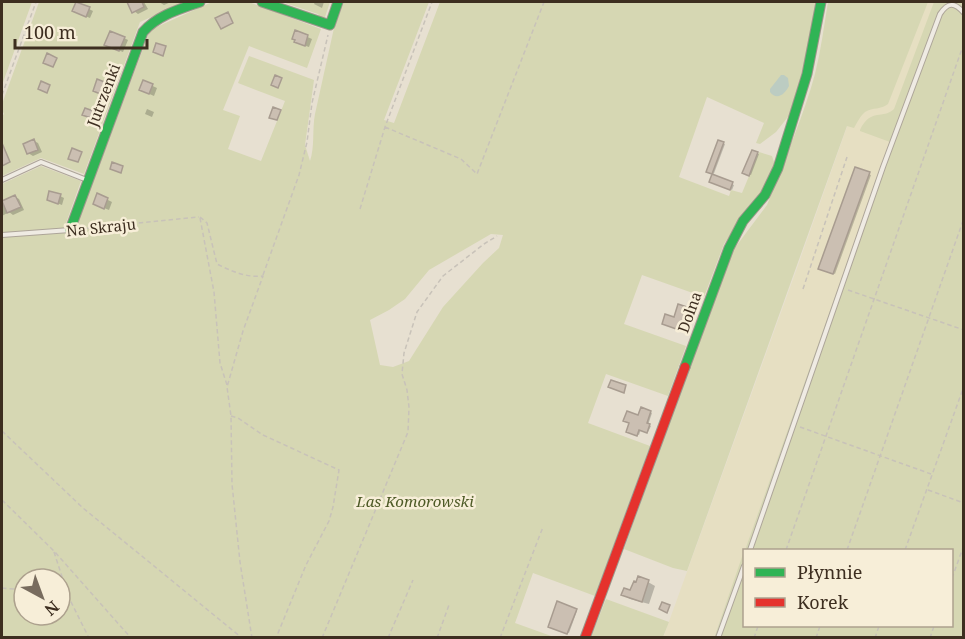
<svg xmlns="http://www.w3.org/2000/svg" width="965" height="639" font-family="'Noto Serif',serif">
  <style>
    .farmland { fill: #e6dfc2 }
    .green { fill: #d6d7b3; fill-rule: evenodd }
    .water { fill: #bcccc2 }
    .shadow { fill: #0003 }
    .building { fill: #cbbfb2; stroke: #a89c90; stroke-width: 1.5 }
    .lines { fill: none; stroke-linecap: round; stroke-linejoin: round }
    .lane-casing { stroke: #ada599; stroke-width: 6 }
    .fast-casing { stroke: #9c958a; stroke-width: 11 }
    .jam-casing { stroke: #9c958a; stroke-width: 11 }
    .path { stroke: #c8c2b9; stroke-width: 1.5; stroke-dasharray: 4.5 3; stroke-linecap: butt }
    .lane { stroke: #efebe3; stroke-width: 4 }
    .fast { stroke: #30b455; stroke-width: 9 }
    .jam { stroke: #e5322d; stroke-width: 9 }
    .labels { text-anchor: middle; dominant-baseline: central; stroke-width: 5; stroke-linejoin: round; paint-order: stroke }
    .street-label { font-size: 15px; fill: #3d2e20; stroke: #f7eed8 }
    .park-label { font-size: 15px; font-style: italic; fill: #4d5a26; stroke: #f7eed8 }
  </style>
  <rect width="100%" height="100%" fill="#e7e0d1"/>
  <!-- farmland -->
  <path class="farmland" d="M888,2h52l-226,635 -51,1 133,-367 52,-147z"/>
  <!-- green -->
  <path class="green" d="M2,2h30l-30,83z
    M39,2h146l-45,20 -56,152 -43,-16 -39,18v-60l2,-2 -2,-4v-6z
    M212,2h37l72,27 -14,39 -58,-22 -26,64 17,6 -12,33 33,12 24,-60 -47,-18 11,-27 65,24 -9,65 5,16c5,-14 2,-32 5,-47l19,-86 10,-26h85l-45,118 10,3 46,-121h378l-5,29 -22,82 -15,19 -16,12 -4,-1 8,-20 -57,-26 -28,80 50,19 2,-6 11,3 17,-41 13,4 3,9 -11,25 -26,33 -14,21 -20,53 -62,-22 -18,49 62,22 -18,50 -62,-22 -18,49 62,23 -55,150 -62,-23 -18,50 39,14h-552v-453l39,-18 40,15 -15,42 11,2 73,-195zM491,234l12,1 -4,13 -16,15 -40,44 -34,54 -16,6 -13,-2 -10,-45 19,-10 16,-11 24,-29zM24,579h36v36h-36z
    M282,2h48l-5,15 -4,1 -3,-4z
    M828,2h100l-40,102c-7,6 -15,3 -23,8 -5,4 -8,11 -11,16l-7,-2 -160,445 -14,-3 -49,-19 72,-201 38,-99 33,-44 4,-10c15,-40 33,-80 44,-121 6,-24 9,-48 13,-72z
    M934,2h28l2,2 -1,633 -249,1 30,-87v75h208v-76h-207l145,-408 -30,-11v-1c11,-23 23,-10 34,-21z
    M606,599l63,23 -6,15h-72z"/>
  <!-- water -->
  <path class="water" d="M781,75h3l4,3 1,8c-4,8 -12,15 -19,6v-3z"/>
  <!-- shadow -->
  <path class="shadow" d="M129,2h15l4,7 -10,5 -4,-3z
    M159,2h12l-7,3z
    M315,2h9l-2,6 -8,-4z
    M89,9l4,2 -3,7 -12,-5z
    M296,32l16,7 -3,8 -9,-3z
    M124,38l4,2 -5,12 -13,-5z
    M98,81l13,6 -4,9 -8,-3z
    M144,82l13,6 -3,8 -9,-4z
    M147,109l7,3 -2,5 -7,-3z
    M34,141l4,2 4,9 -9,4 -5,-3z
    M719,142l6,2 -12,32 21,9 -2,5 -21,-9 3,-7 -6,-3z
    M753,152l6,2 -8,21 -7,-3z
    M856,169l15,6 -36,99 -14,-5z
    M98,195l14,7 -3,8 -10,-4z
    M60,196l4,2 -2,7 -13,-5z
    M15,197l4,2 5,11 -11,5 -4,-3 -7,4v-12z
    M689,310l5,2 -8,20 -18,-6 6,-7z
    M642,409l10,4 -4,12 3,1 -3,6 -7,-3 -2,6 -11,-4 11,-14z
    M648,582l7,4 -6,18 -19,-5 -7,-4z
    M558,603l19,8 -8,22 -19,-7z"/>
  <!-- building -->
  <path class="building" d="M76,2l14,5 -4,10 -14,-6z
    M127,2h15l2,5 -12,6z
    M228,12l5,11 -12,6 -6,-11z
    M295,30l13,5 -3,11 -11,-4 1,-2 -3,-1z
    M110,31l15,6 -6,14 -15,-6z
    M156,43l10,3 -3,10 -10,-4z
    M47,53l10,5 -4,9 -10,-4z
    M275,75l7,3 -4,10 -7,-3z
    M97,79l10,4 -4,12 -10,-4z
    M143,80l10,4 -4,10 -10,-4z
    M41,81l9,4 -3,8 -9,-4z
    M273,107l8,3 -4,10 -8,-2z
    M85,108l11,4 -2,7 -12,-4z
    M34,139l4,11 -11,4 -4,-10z
    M718,140l6,2 -12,32 -6,-2z
    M2,143l8,19 -8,4z
    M72,148l10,4 -4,10 -10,-3z
    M752,150l6,2 -9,24 -7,-3z
    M112,162l11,4 -2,7 -11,-4z
    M855,167l15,5 -37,102 -15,-5z
    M712,174l21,8 -3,8 -21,-8z
    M49,191l12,3 -3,10 -11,-4z
    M97,193l11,5 -4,11 -11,-5z
    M15,195l6,12 -14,6 -5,-12z
    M678,304l12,4 -8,23 -20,-7 3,-10 9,3z
    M611,380l15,5 -2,8 -16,-6z
    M641,407l10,4 -4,12 3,1 -3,9 -8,-3 -2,6 -11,-4 3,-9 -6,-2 4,-10 11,4z
    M638,576l11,4 -7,22 -21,-7 3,-7 6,2 4,-9 2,1z
    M557,601l20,8 -10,25 -19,-7z
    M662,602l8,3 -3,8 -8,-4z"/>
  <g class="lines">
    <!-- lane casing -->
    <g class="lane-casing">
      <path id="lane" d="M2,180l39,-18 46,18
        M2,235l68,-5
        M750,550l133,-383 57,-153c8,-12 14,-12 24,-1
        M718,638l26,-72"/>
    </g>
    <!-- fast casing -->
    <g class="fast-casing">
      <path id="fast" d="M262,2l68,23 8,-23
        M70,230l73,-198c15,-17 37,-23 57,-30
        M685,367l44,-119 14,-27 22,-26 13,-27 29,-94 14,-72"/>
    </g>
    <!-- jam casing -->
    <g class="jam-casing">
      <path id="jam" d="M585,638l100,-271"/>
    </g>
    <!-- path -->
    <path class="path" d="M2,95l34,-93
      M385,127l76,32 16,15 67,-172
      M360,209l25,-82 47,-125
      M200,217l7,6 10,41c14,7 30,14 46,12l-20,55 -16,56 4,29 1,68 8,78 12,76
      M200,218l14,74 6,71 7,22
      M79,229l120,-12
      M263,275l36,-100 8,-33 5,-39 16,-68
      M803,289l44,-132
      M848,290l116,40
      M231,416l7,2 25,17 76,35 -6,37 -4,14 -23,44 -30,73
      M800,427l131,47
      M2,431l81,77 159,130
      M928,490l36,13
      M2,500l52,51 77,87
      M786,550l178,-507
      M847,550l117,-332
      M905,550l59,-164
      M54,552l15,46 20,40
      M952,578l12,-33
      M53,579l9,-4
      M2,588l22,2
      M322,638l86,-206 1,-25 -2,-17 -5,-16 2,-21 13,-41 26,-36 41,-32 13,-8
      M388,638l25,-58
      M437,638l12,-33
      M500,638l43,-111
      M754,638l4,-12
      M816,638l4,-12
      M875,638l4,-12
      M930,638l4,-12"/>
    <!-- lane -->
    <use href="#lane" class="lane"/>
    <!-- fast -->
    <use href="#fast" class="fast"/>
    <!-- jam -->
    <use href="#jam" class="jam"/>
  </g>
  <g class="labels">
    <!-- street labels -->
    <g class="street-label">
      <text transform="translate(103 95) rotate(-69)">Jutrzenki</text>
      <text transform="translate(101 227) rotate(-6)">Na Skraju</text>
      <text transform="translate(689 312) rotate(-70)">Dolna</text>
    </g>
    <!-- park labels -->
    <g class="park-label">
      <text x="415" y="501">Las Komorowski</text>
    </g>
  </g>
  <!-- border -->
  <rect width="965" height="639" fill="none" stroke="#3d2e20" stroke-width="6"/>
  <!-- legend -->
  <rect x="743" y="549" width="210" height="78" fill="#f7eed8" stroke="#ada18e" stroke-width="1.5"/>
  <rect x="755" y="568" width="30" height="9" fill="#30b455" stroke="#ada18e" stroke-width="1.5"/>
  <text x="797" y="579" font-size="18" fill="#3d2e20">Płynnie</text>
  <rect x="755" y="598" width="30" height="9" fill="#e5322d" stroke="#ada18e" stroke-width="1.5"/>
  <text x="797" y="609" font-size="18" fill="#3d2e20">Korek</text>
  <!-- north arrow -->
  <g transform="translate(42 597) rotate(139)"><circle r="28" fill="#f7eed8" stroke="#ada18e" stroke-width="1.5"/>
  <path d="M0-4.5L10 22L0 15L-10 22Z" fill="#786c5e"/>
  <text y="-9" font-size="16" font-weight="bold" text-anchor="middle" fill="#3d2e20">N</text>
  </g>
  <!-- scale -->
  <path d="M15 39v9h132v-9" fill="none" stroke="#3d2e20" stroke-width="3"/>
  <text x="24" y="39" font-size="18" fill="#3d2e20" stroke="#f7eed8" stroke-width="4.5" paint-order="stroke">100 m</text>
</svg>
